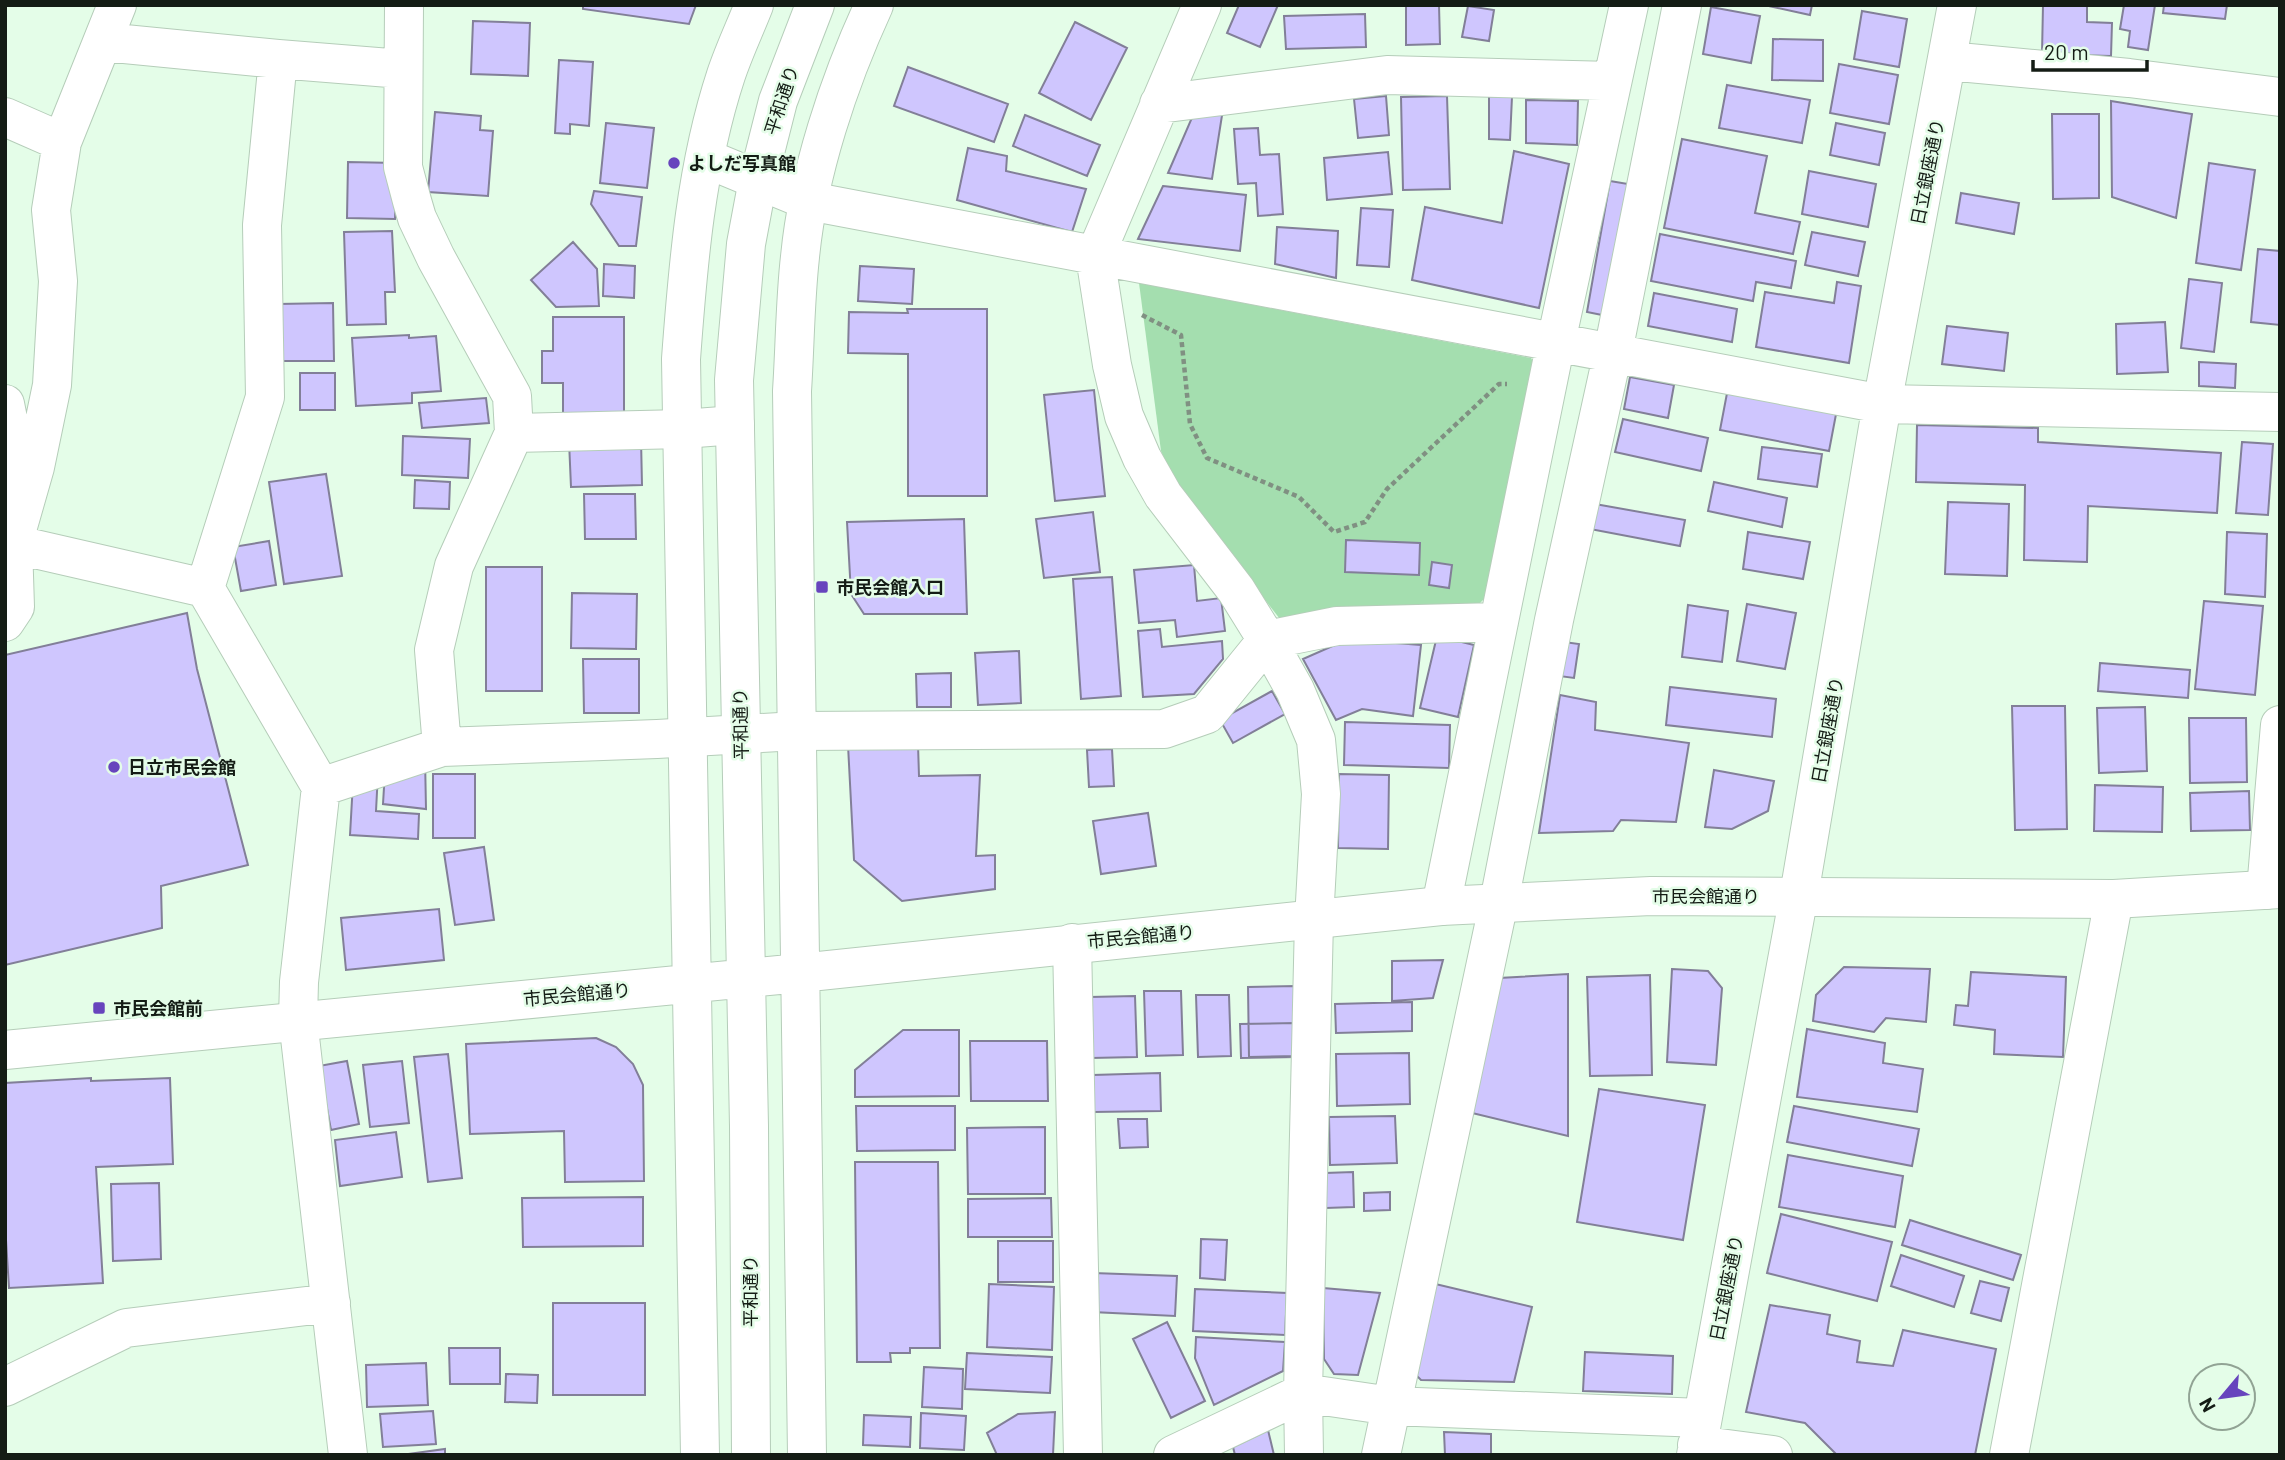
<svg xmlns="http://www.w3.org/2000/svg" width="2285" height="1460" font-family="Barlow,'Noto Sans JP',sans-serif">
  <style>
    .green { fill: #a4deaf }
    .building { fill: #cfc6fe; stroke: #827f98; stroke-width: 2 }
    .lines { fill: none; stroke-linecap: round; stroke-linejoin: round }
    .street-casing { stroke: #b5cdb9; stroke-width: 40 }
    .secondary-casing { stroke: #b5cdb9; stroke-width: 40 }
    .path { stroke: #809082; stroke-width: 4.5; stroke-dasharray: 5 3.5; stroke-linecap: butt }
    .street { stroke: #fff; stroke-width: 38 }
    .secondary { stroke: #fff; stroke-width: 38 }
    .poi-dot { fill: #6744bd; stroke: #e4fde8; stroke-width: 2.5 }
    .labels { text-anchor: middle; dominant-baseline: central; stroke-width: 5; stroke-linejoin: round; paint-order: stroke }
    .street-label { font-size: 18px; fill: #141c15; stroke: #e4fde8 }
    .poi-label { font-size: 18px; font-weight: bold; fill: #141c15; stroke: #e4fde8; text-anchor: start }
  </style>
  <rect width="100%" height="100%" fill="#e4fde8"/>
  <!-- green -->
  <path class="green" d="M1139,283l392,75 11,19 -46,210 -18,18 -198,14 -103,-132 -16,-36z"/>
  <!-- building -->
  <path class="building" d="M583,5h113l-7,19 -106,-15z
    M1239,5h39l-18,42 -33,-14z
    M1406,5h33l1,39 -34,1z
    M1764,5h48l-2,10z
    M2043,5h44v17l25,1 -1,33 -69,-2z
    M2124,5h31l-7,45 -20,-3 2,-16 -10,-2z
    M2164,5h63l-2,14 -62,-6z
    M1468,6l26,4 -5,31 -27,-4z
    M1711,7l49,9 -9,47 -48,-9z
    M1862,11l45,8 -8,48 -45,-8z
    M1365,14l1,33 -80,2 -2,-33z
    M473,21l57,2 -2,53 -57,-2z
    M1075,22l52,26 -36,72 -52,-27z
    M1773,39l50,1v41l-51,-1z
    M559,60l34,2 -4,64 -19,-2v10l-15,-1z
    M1839,64l59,11 -9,49 -59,-11z
    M908,67l100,37 -14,38 -100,-36z
    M1727,85l83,15 -8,43 -83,-15z
    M1386,96l3,39 -31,3 -4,-39z
    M1447,96l3,93 -47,1 -2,-93z
    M1489,96l23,1 -2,43 -21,-1z
    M1526,100l52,1 -1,44 -51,-2z
    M2111,101l81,13 -16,104 -64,-21z
    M1197,106l26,3 -11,70 -44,-6z
    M435,112l46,4 -1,14 13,1 -5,65 -60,-4z
    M2052,114h47v84l-46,1z
    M1025,115l75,30 -13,31 -74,-30z
    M606,123l48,5 -7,60 -47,-5z
    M1836,123l49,10 -6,32 -49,-10z
    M1258,128l2,27 19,-1 4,60 -25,2 -2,-33 -18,1 -4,-55z
    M1682,139l85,17 -12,57 45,9 -7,32 -129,-26z
    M968,148l39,8 -1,15 80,18 -14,43 -115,-32z
    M1514,151l55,13 -30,144 -127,-28 13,-73 77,16z
    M1388,152l4,42 -65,6 -3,-42z
    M348,162l49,1 -2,56 -48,-1z
    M2209,163l46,7 -14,100 -45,-7z
    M1809,171l67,13 -8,43 -66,-13z
    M1610,181l24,4 -22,132 -25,-5z
    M1163,186l83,9 -6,56 -102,-12z
    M594,191l48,6 -6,49h-17l-28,-42z
    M1961,193l58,10 -5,31 -58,-11z
    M1361,208l32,2 -4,57 -32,-2z
    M1277,227l61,4 -2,47 -61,-14z
    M392,231l3,61h-10l1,32 -39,1 -3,-93z
    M1812,232l53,10 -7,34 -53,-11z
    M1660,234l136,27 -5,27 -35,-6 -3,19 -102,-20z
    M573,242l24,27 2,37 -43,1 -25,-27z
    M2258,249l22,2v74l-29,-3z
    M604,264l31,2 -1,32 -31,-2z
    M860,266l54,3 -2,35 -54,-3z
    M2189,279l33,4 -8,69 -33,-4z
    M1837,282l24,4 -12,77 -93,-16 9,-55 69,11z
    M1654,293l83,16 -5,33 -84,-16z
    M333,303l1,58h-55l-1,-57z
    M907,309h80v187h-79v-142l-60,-1 1,-41 59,1z
    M553,317h71v100h-61v-34h-21v-32h11z
    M2165,322l3,50 -51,2 -1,-50z
    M1947,326l61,7 -4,38 -62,-7z
    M409,335v3l27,-2 5,55 -29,2v10l-56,3 -4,-68z
    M2199,362l37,2 -1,24 -36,-2z
    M300,373h35v37h-35z
    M1630,377l44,8 -6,33 -44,-9z
    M1728,388l109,21 -8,42 -109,-21z
    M1094,390l11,106 -50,5 -11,-106z
    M486,398l3,25 -67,5 -3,-25z
    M1623,419l85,19 -7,33 -86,-19z
    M1917,425l121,3v14l183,11 -4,60 -129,-7 -1,56 -63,-2 1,-75 -109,-3z
    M403,436l67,3 -2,39 -66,-3z
    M641,439l1,46 -71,2 -2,-46z
    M2242,442l31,2 -5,71 -32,-2z
    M1762,447l60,7 -5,33 -59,-8z
    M326,474l16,102 -58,8 -15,-102z
    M415,480l35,2 -1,27 -35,-1z
    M1714,482l73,16 -5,29 -74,-16z
    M584,494h51l1,45h-51z
    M1948,502l61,2 -2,72 -62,-2z
    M1595,504l90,16 -5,26 -90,-17z
    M1093,512l7,60 -56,6 -8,-59z
    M964,519l3,95h-103l-13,-20 -4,-72z
    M1748,532l62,10 -7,37 -60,-10z
    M2227,532l40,2 -2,63 -40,-3z
    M1346,540l74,3 -1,32 -74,-3z
    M269,541l7,44 -35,6 -8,-44z
    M1432,562l20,3 -3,23 -20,-3z
    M1194,565l3,36 24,-3 4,33 -48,6 -2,-17 -36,3 -5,-53z
    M486,567h56v124h-56z
    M1112,577l9,119 -40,3 -8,-120z
    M572,593l65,1 -1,55 -65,-1z
    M2204,601l59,5 -8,89 -60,-6z
    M1747,604l49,9 -11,56 -48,-8z
    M1688,605l40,6 -6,51 -40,-5z
    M187,613l10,56 51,196 -87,21 1,42 -157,37v-310z
    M1160,629l2,18 60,-6 1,18 -29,35 -51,3 -5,-66z
    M1437,636l37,9 -16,72 -38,-9z
    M1370,641l51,4 -8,71 -51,-7 -26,11 -33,-61 34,-15z
    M1564,642l15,2 -5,34 -15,-2z
    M1019,651l2,52 -43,2 -3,-52z
    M583,659h56v54h-55z
    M2100,663l90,7 -2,28 -90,-7z
    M951,673v34h-34l-1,-33z
    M1670,687l106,12 -4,38 -106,-12z
    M1272,691l13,23 -52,29 -13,-23z
    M1560,695l36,7 -1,28 94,13 -13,79 -55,-2 -8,11 -74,2z
    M2012,706h53l2,123 -52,1z
    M2145,707l2,64 -48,2 -2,-65z
    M2189,718h57l1,64 -57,1z
    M1345,722l105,3 -1,43 -105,-3z
    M918,744l1,32 61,-1 -4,81 19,-1v34l-93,12 -48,-41 -6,-115z
    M1112,749l2,37 -25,1 -2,-37z
    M425,757l1,52 -43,-5 2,-33z
    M1714,770l60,11 -6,30 -36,18 -27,-2z
    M378,773l-2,38 43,3 -1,25 -68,-4 3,-53z
    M433,774h42v64h-42z
    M1339,774l50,1 -1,74 -50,-1z
    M2095,785l68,2 -1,45 -68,-1z
    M2249,791l1,39 -59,1 -1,-38z
    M1148,813l8,53 -55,8 -8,-53z
    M484,847l10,73 -39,5 -11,-72z
    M439,909l5,51 -98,10 -5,-52z
    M1443,960l-10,38 -41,3v-40z
    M1844,967l86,2 -4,53 -40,-4 -12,14 -61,-11 3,-26z
    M1672,969l36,2 14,17 -6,77 -49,-3z
    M1971,972l95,5 -3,80 -69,-3 1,-24 -41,-5 2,-20 12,1z
    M1568,974v162l-100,-24 31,-134z
    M1650,975l2,100 -62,1 -3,-99z
    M1296,986l2,70 -49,1 -1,-70z
    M1144,991h37l2,64 -37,1z
    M1196,995h33l2,61 -33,1z
    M1135,996l2,61 -46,1 -1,-61z
    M1412,1002v29l-76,2 -1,-29z
    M1295,1023l1,34 -55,1 -1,-34z
    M1807,1029l78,14 -2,20 40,6 -6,43 -120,-15z
    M903,1030h56v66l-104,1v-27z
    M596,1038l20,9 17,17 10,21 1,96 -79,1 -1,-51 -94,3 -4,-90z
    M970,1041h77l1,60h-77z
    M1409,1053l1,51 -73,2 -1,-52z
    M448,1054l14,124 -34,4 -14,-125z
    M347,1061l12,63 -28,6 -12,-64z
    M402,1061l7,62 -39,4 -7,-62z
    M1160,1073l1,38 -68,1v-37z
    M91,1078v3l79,-3 3,86 -77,3 7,116 -94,5 -4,-64v-141z
    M1599,1089l106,16 -22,135 -106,-18z
    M856,1106h99v44l-98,1z
    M1794,1106l125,23 -7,37 -125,-24z
    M1395,1116l2,47 -67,2 -1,-48z
    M1118,1119h29l1,28 -28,1z
    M1045,1127v67h-77l-1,-66z
    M396,1132l6,45 -62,9 -5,-46z
    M1788,1155l115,21 -8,51 -116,-20z
    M855,1162h83l2,186h-30v5h-20l1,9h-34z
    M1353,1172l1,35 -28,1 -1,-35z
    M159,1183l2,76 -48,2 -2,-77z
    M1390,1192v18l-26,1v-18z
    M643,1197v49l-120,1 -1,-49z
    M1051,1198l1,39h-84v-38z
    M1781,1214l111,28 -15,59 -110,-28z
    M1910,1220l111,35 -8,25 -111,-35z
    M1201,1239l26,1 -2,40 -25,-2z
    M998,1241h55v41h-55z
    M1901,1255l63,21 -10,31 -63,-21z
    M1093,1273l84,3 -2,40 -83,-4z
    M1980,1281l29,7 -8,33 -30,-8z
    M1427,1282l105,25 -18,75 -93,-2 -11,-11z
    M989,1284l65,3 -2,63 -65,-3z
    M1323,1288l57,5 -22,82 -24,-1 -10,-15z
    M1195,1289l92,4 -2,42 -92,-4z
    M553,1303h92v92h-92z
    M1770,1305l60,10 -3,19 33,7 -3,21 36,4 10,-36 93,19 -21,106h-138l-32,-32 -59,-11z
    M1167,1322l38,79 -34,17 -38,-79z
    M1196,1337l89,5 -2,29 -69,34 -19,-47z
    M449,1348h51v36h-50z
    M1585,1352l88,4 -1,38 -89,-3z
    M967,1353l85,4 -2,36 -85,-4z
    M426,1363l2,42 -61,2 -1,-42z
    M924,1367l39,2 -1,40 -40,-2z
    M506,1374l32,1 -1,28 -32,-1z
    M433,1411l3,33 -53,3 -3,-33z
    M1055,1412l-2,43h-56l-10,-22 31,-19z
    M921,1413l45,3 -2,34 -44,-2z
    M864,1415l47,2 -1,30 -47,-2z
    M1268,1430l6,25h-39l-2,-8z
    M1444,1432l47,2v21h-46z
    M445,1449v6h-44z"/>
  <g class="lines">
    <!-- street casing -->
    <g class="street-casing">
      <path id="street" d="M404,5l-1,162 9,34 5,17 19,40 76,138 2,37 -60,133 -20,84 8,97
        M1202,5l-107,251 17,109 12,51 18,42 21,37 73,95 31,50 28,50 21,50 5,54 -7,126 -11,473 1,62
        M104,42l174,17 124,10
        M1948,61l181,17 151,19
        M1159,104l228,-29 225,6
        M5,117l57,25
        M705,158l104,43 1073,203 398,8
        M5,404l8,40v100l192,44 116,199 -22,195 -1,38 50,435
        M514,433l169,-4 52,-4
        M205,588l60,-191 -3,-172 16,-166
        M5,622l10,-15 -2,-63 22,-77 17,-82 6,-104 -7,-71 11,-68 55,-137
        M321,787l121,-40 215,-8 140,-8 367,-2 43,-15 60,-74 70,-14 162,-4
        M2266,890l14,-165
        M1441,906l115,-564 73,-337
        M1072,943l11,512
        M5,1387l121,-59 205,-25
        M1697,1445l76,10
        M1173,1455l130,-62 88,13 311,12
        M1381,1455l118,-553 55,-282 59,-268 69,-347
        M1696,1455l103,-560 83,-491 75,-399
        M2009,1455l105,-556"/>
    </g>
    <!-- secondary casing -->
    <g class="secondary-casing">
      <path id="secondary" d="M5,1050l795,-77 641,-67 210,-10 463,3 166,-10
        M700,1455l-19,-1096c7,-95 15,-193 45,-284 8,-24 19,-47 28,-70
        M751,1455l-2,-329 -15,-746 12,-136 12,-64 20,-79 37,-96
        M807,1455l-15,-1064c3,-45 3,-90 8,-134 8,-84 39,-176 74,-252"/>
    </g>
    <!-- path -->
    <path class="path" d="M1142,315l39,20 9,89 17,34 92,39 35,35 31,-10 22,-33 112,-105h8"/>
    <!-- street -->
    <use href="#street" class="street"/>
    <!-- secondary -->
    <use href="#secondary" class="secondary"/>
  </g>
  <!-- markers -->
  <g class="poi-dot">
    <circle cx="674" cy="163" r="7"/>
    <rect x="815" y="580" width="14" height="14" rx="3.5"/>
    <circle cx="114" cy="767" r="7"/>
    <rect x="92" y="1001" width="14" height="14" rx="3.5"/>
  </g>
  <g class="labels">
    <!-- street labels -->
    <g class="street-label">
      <text transform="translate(781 100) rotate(-72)">平和通り</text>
      <text transform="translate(1927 172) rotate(-79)">日立銀座通り</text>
      <text transform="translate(740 724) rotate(-91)">平和通り</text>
      <text transform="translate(1827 730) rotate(-80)">日立銀座通り</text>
      <text x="1706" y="896">市民会館通り</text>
      <text transform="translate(1141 936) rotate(-5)">市民会館通り</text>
      <text transform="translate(577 994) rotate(-5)">市民会館通り</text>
      <text transform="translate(1726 1288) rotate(-79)">日立銀座通り</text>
      <text transform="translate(750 1291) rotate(-90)">平和通り</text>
    </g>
    <!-- poi labels -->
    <g class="poi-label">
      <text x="688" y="163">よしだ写真館</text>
      <text x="836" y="587">市民会館入口</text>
      <text x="128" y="767">日立市民会館</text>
      <text x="113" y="1008">市民会館前</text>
    </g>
  </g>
  <!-- border -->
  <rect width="2285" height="1460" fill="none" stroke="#141c15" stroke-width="14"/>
  <!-- north arrow -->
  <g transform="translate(2222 1397) rotate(241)"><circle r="33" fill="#e4fde8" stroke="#91a394" stroke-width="2"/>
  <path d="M0-5L12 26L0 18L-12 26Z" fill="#6744bd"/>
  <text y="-10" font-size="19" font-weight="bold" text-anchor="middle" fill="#141c15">N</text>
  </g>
  <!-- scale -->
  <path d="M2033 60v10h114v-10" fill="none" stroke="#141c15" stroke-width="3.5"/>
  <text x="2044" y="60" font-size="21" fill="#141c15" stroke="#e4fde8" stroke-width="5" paint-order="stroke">20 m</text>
</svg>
